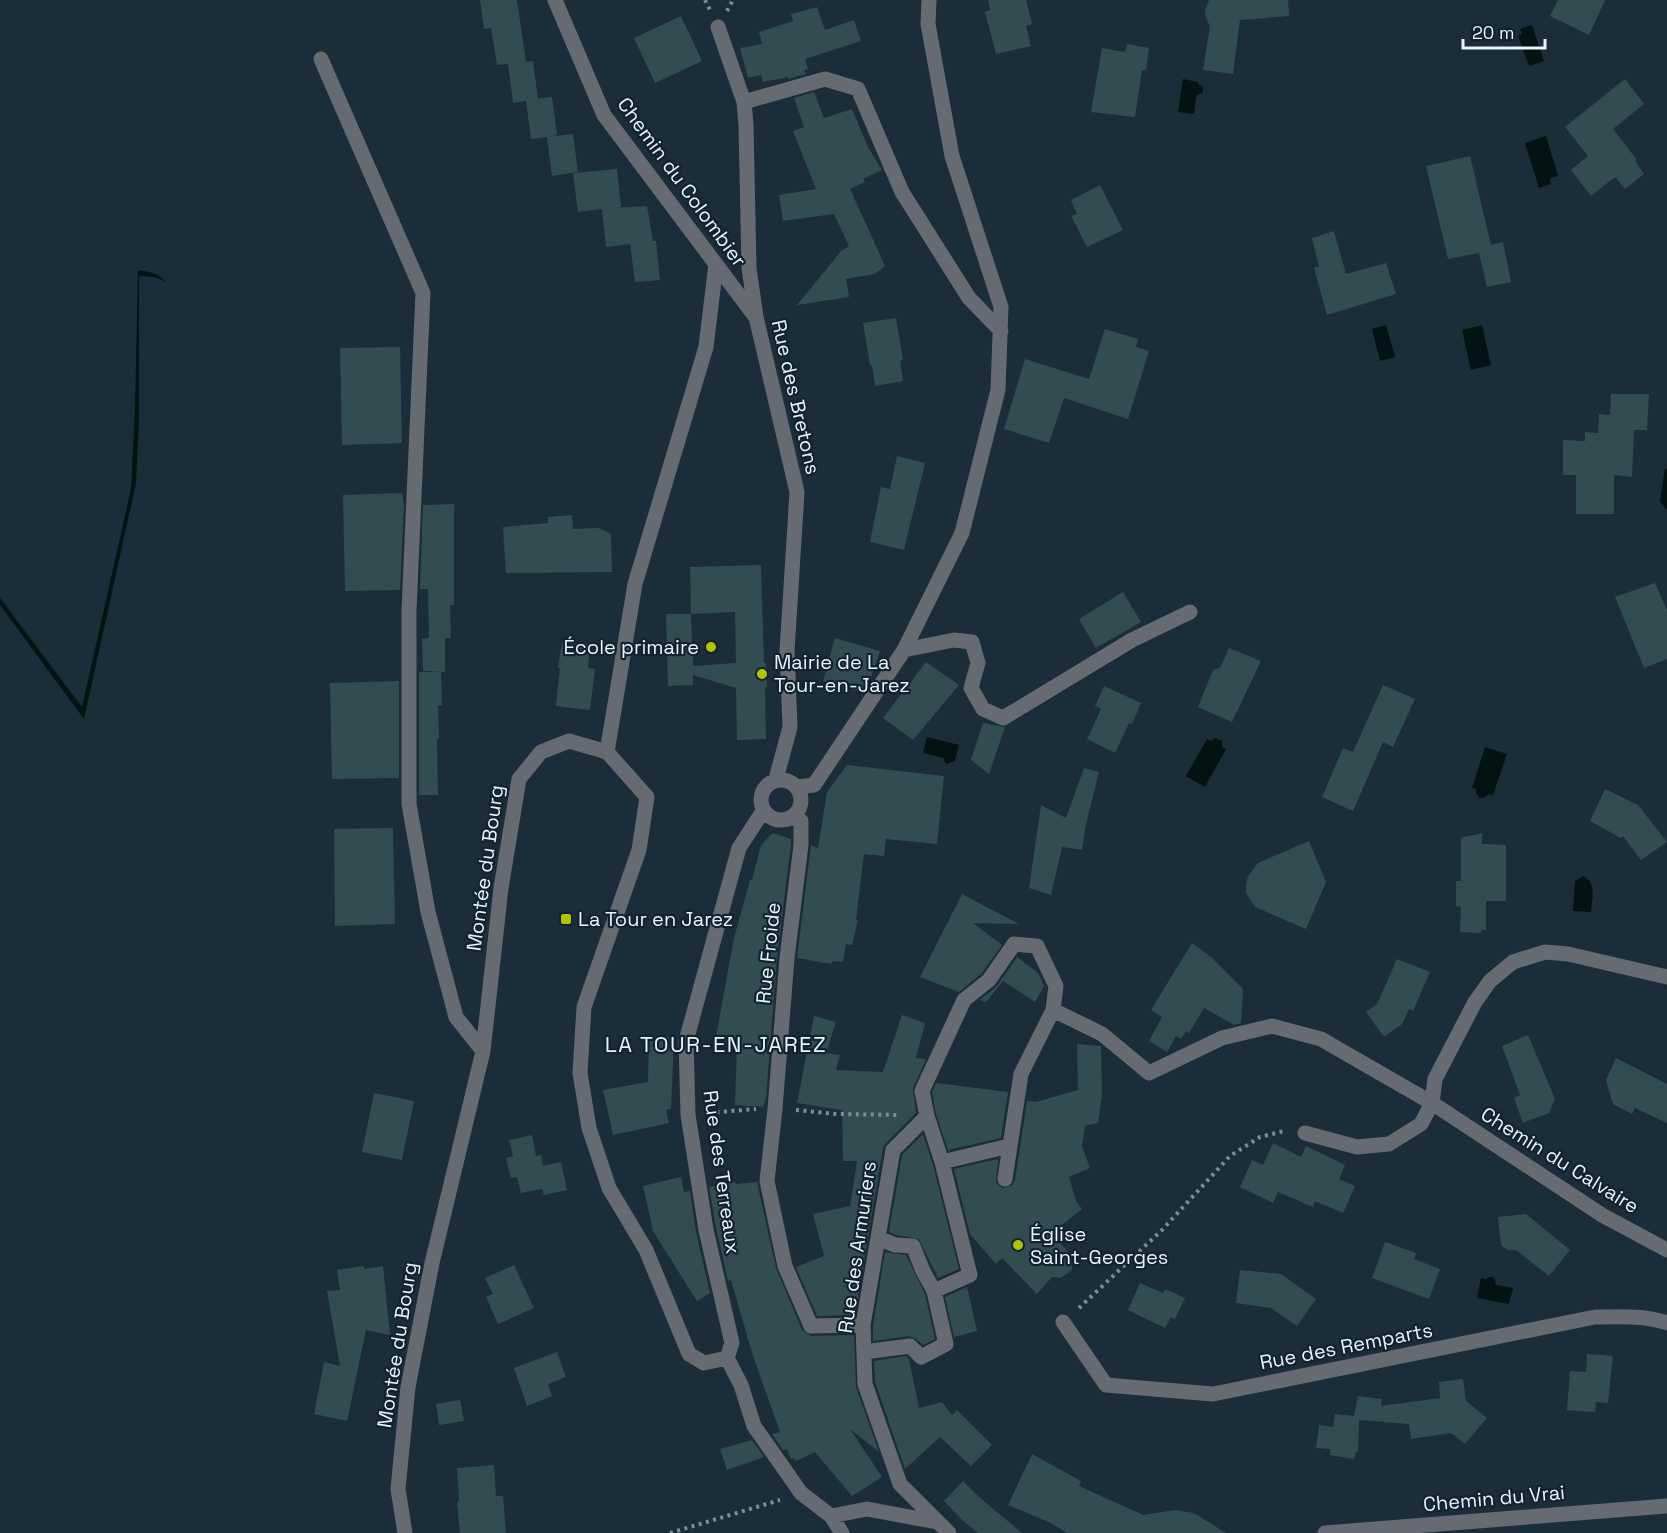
<svg xmlns="http://www.w3.org/2000/svg" width="1667" height="1533" font-family="'Space Grotesk',sans-serif">
  <style>
    .water { fill: #011312 }
    .building { fill: #334c52; fill-rule: evenodd }
    .lines { fill: none; stroke-linecap: round; stroke-linejoin: round }
    .path { stroke: #7f8d97; stroke-width: 4; stroke-dasharray: 3 4.5; stroke-linecap: butt }
    .minor { stroke: #666a73; stroke-width: 15 }
    .poi-dot { fill: #b0c500; stroke: #11232f; stroke-width: 2 }
    .labels { text-anchor: middle; dominant-baseline: central; stroke-width: 4.5; stroke-linejoin: round; paint-order: stroke }
    .street-label { font-size: 20px; fill: #e8f3fb; stroke: #11232f }
    .poi-label { font-size: 20px; fill: #e8f3fb; stroke: #11232f; text-anchor: start }
    .quarter-label { font-size: 22px; letter-spacing: 1.5px; fill: #e8f3fb; stroke: #11232f }
  </style>
  <rect width="100%" height="100%" fill="#1b2d39"/>
  <!-- water -->
  <path class="water" d="M1532,25l12,36 -15,5 -11,-30 4,-2 -2,-5z
    M1183,79l15,3v2l5,3v5l-7,4 -2,18 -16,-2z
    M1546,136l12,40 -8,2 1,6 -12,4 -14,-45z
    M138,270c12,2 19,3 28,12l-11,-5 -16,-1v141l-3,66 -52,236 -84,-114v-7l82,109 49,-218 4,-80z
    M1386,325l9,32 -15,4 -8,-32z
    M1482,325l9,40 -20,5 -9,-40z
    M1665,468l2,1v41l-7,-8z
    M927,737l32,8 -4,16 -9,3 -3,-6 -20,-5z
    M1215,738l7,3v6l4,2 -21,38 -19,-11 21,-37 4,2z
    M1485,747l22,7 -14,41 -5,-1 -3,3 -5,1 -4,-5v-4l-4,-1z
    M1583,876c14,6 9,23 8,36l-18,-1 2,-30z
    M1489,1277h4l2,3 1,5 17,3 -4,16 -32,-6 4,-20 5,1z"/>
  <!-- building -->
  <path class="building" d="M480,0h37l9,62 7,-1 5,38 -11,1 25,-3 5,38 -10,2 26,-3 5,38 -26,4 -5,-39 -16,2 -5,-38 -13,2 -5,-39 11,-1 -22,2 -6,-37 -7,1z
    M988,0h38l6,24 -6,2 5,20 -35,8 -11,-42 5,-2z
    M1209,0h79l1,16 -49,4 -7,54 -30,-4 7,-44 -4,-8 -1,-8z
    M1558,0h47l-16,35 -39,-19z
    M817,7l8,23 29,-10 7,21 -56,18 3,10 -4,1 2,4 -18,5v-2l-25,5 -2,-7 -13,3 -8,-30 22,-4 -3,-12 34,-11 -2,-7z
    M681,16l21,45 -47,22 -21,-45z
    M1127,44l22,4 -3,22h-4l-7,47 -44,-5 11,-64 23,4z
    M1625,79l19,25 -31,25 24,31 -2,1 9,13 -19,15 -10,-12 -24,19 -20,-26 17,-14 -23,-29z
    M814,92l10,26 28,-9 16,38 14,23 -19,9 2,3 -15,7 35,77 -10,8 -29,5 3,18 -52,8 45,-55v1l7,-5 -15,-32 -51,7 -4,-26 37,-6 -23,-58 11,-4 -10,-29z
    M1470,156l21,89 12,-3 8,40 -24,5 -8,-34 -31,6 -22,-93z
    M617,169l4,38 -11,1 37,-2 6,35h3l4,39 -25,2 -5,-38 -24,3 -4,-38 -24,3 -5,-39z
    M1100,185l23,45 -36,17 -16,-31 6,-2 -6,-14z
    M1334,231l12,43 40,-11 10,31 -69,21 -13,-47 5,-2 -7,-28z
    M896,318l7,42 -3,1 3,20 -28,5 -3,-21h-2l-7,-42z
    M1105,329l33,10 -2,8 13,4 -21,68 -64,-21 -15,45 -45,-14 21,-70 64,20z
    M400,347l2,96 -60,2 -2,-97z
    M1611,394h38l-2,36h-13l-2,47 -18,-2v39h-38v-39h-13v-35l22,1v-9l13,1 1,-19 11,1z
    M897,456l28,7 -21,87 -34,-8 11,-55 9,2z
    M402,493l2,12 -4,85 -55,1 -2,-96z
    M454,504v101h-4l1,33h-10h4v34l-22,-1 -1,-32 7,-1 -1,-49h-8l3,-84z
    M572,515l1,14 26,-1 12,6 1,38 -106,1 -3,-46 45,-4v-6z
    M761,565l3,98h2l1,24h-2l1,52 -29,1 -1,-52 -43,-13v10l-25,1 -2,-72h25l-1,-47zM735,612l1,51 -43,3 -2,-52z
    M1655,583l12,27v49l-23,9 -29,-71z
    M1123,592l18,30 -45,26 -17,-29z
    M835,638l45,13 -12,35 -4,7 -41,-12z
    M562,642l28,2 -2,24 7,1 -5,41 -34,-4 4,-38h-2z
    M1229,648l32,13 -29,61 -34,-15 15,-37 7,-2z
    M926,662l33,23 -46,55 -30,-22z
    M419,672h22l1,33h-4l1,34h-2l1,56h-19z
    M399,681v97l-67,1 -2,-96z
    M1383,685l32,14 -22,48 -10,-5 -30,69 -31,-14 21,-49 10,4z
    M1104,686l37,17 -9,21 -3,-1 -14,30 -28,-14 14,-30 -6,-3z
    M983,723l22,4 -16,47 -18,-14z
    M847,765l97,11 -7,68 -51,-5 -2,17 -20,-2 -8,66h2l-6,25 -6,-1 -3,18 -10,-1 -2,3 -34,-6 14,-113 7,3 9,-56z
    M1084,768l15,4 -13,52 -4,26 -20,-3 -11,48 -22,-7 12,-83 25,13z
    M1605,789l33,16 29,37 -26,18 -18,-24 -2,2 -31,-17z
    M393,828l2,96 -60,2 -1,-97z
    M773,833l18,6v5l-14,113 -11,141 -3,9 -28,-2 2,-60 -22,-3 19,-104 16,-58h2l9,-35z
    M1482,833v11l24,1v56h-20v29h-4l-1,3 -21,-1 1,-25 -5,-1v-25h5v-43z
    M1309,841l17,41 -20,47 -51,-22 -9,-14v-8l2,-9 10,-13z
    M962,894l57,30 -46,-1 29,22 -20,28 -23,19 -39,-15z
    M1192,943l19,14 32,32 -2,34 -7,2 -30,-17 -15,25 -3,-2 -5,8 -5,-3 -9,16 -18,-11 13,-24 -11,-7z
    M1017,957l21,16 6,13 -9,16 -32,-21 -17,21 -6,-2 17,-14z
    M1397,959l33,13 -17,39 -4,-2 -7,15 -18,13 -18,-25 11,-8z
    M902,1015l23,8 -9,35 10,1 -13,29 3,25 -30,30 -3,5 -28,167 -38,1 -21,-49 28,-11 -11,-42 37,-8 7,-45h-14l-1,-51 -45,-7 17,-87 22,6 -10,31 14,2 -4,15 47,2z
    M1528,1035l27,64 -6,14 -26,10 -9,-25 6,-3 -18,-49z
    M649,1036l25,1 -3,72 -5,1 3,13 -56,12 -10,-45 45,-8z
    M1077,1044l24,2 1,49 -4,28 -13,3 -3,20 8,22 -21,9 7,24 6,8 -20,16 1,2 -5,3 1,2 -4,4 17,21v13l-11,8 -9,-1 -15,17 -35,-36 -6,6 -26,-30 -16,-65 44,-10 -2,24 7,5 9,-3 3,-5 12,-79 9,1 42,-12z
    M1616,1058l51,26v39l-32,-15 -3,6 -19,-10 -7,-24z
    M936,1083l72,9 -7,46 -53,12 -12,-36 -4,-22z
    M374,1093l40,8 -12,59 -40,-8z
    M923,1134l10,31 26,104 -21,9 -19,-39 -22,-4 -8,-3 13,-77z
    M532,1135l4,21 5,-1 2,11 18,-4 6,28 -23,5 -2,-6 -21,4 -4,-16 -6,1 -5,-20 7,-2 -4,-16z
    M1273,1143l28,14 5,-11 39,19 -6,14 16,7 -12,27 -28,-12 -2,6 -35,-15 -5,11 -33,-16 12,-27 11,5z
    M681,1177l3,15 6,-1 6,41 14,61 -13,8 -44,-70 -10,-45z
    M735,1182l1,2 21,-2 19,86 26,62 9,6 43,-1 2,52 23,65 -29,-23 32,48 -30,19 -37,-44 -19,9 -2,-3 -3,1 -4,-10 -4,1 -11,-16 8,-2 -27,-76 -22,-76 -3,1 -12,-53 -7,-41z
    M1526,1214l44,36 -21,26 -33,-26h-8l-7,-5 -3,-28z
    M1385,1242l31,11 -2,6 26,10 -11,30 -57,-21z
    M885,1252l21,3 19,39 10,45 -12,6 -7,-6 -7,-3 -36,5v-15z
    M514,1265l20,43 -36,16 -12,-27 7,-3 -8,-16z
    M364,1266v3l19,-3 7,69 -24,-5 -19,91 -33,-7 10,-52 16,4 -13,-75 13,-1 -3,-20z
    M1240,1270l41,4 35,25 -19,27 -26,-18 -35,-5z
    M1140,1283l23,10 2,-4 20,9 -10,21 -4,-2 -6,11 -37,-18z
    M967,1287l10,44 -23,6 -9,-40z
    M557,1352l9,25 -18,7 4,12 -25,10 -13,-38z
    M1587,1354l26,2 -5,47 -12,-1 -1,10 -28,-2 3,-39 16,1z
    M906,1356l3,3 10,49 23,-6 10,13 5,-5 35,35 -21,21 -31,-29 -35,32 -30,-87 -1,-21z
    M1463,1379l3,22 21,17 -22,26 -14,-11 -40,6 -2,-15 -50,-4 -1,32h-2l-2,7 -24,-4v-6l-14,-1 3,-23 14,2 2,-13 19,2 4,-20 24,3 -1,7 59,-8 -1,-16z
    M460,1400l4,21 -25,4 -3,-21z
    M752,1440l12,17 -37,13 -7,-21z
    M1032,1454l49,27 -2,5 64,29 32,-5 19,3 32,20h-159l-16,-10 -43,-18z
    M494,1465l2,31h7l3,37h-46l-3,-31 2,-1 -2,-33z
    M963,1481l16,16 43,36h-44l-16,-13 -18,-19z"/>
  <g class="lines">
    <!-- path -->
    <path class="path" d="M705,0l5,10
      M727,11l6,-11
      M796,1110l41,4 60,1
      M709,1113l47,-4
      M1079,1308l83,-78 68,-74 30,-19 24,-6
      M670,1533l110,-33"/>
    <!-- minor -->
    <path class="minor" d="M555,0l49,115 150,200
      M718,27l26,75 2,23 3,143 7,49 41,175 -10,159 3,76 -14,52
      M321,59l102,234 -14,317v194l19,108 28,105 27,34
      M744,102l81,-23 33,10 44,103 67,106 32,33
      M904,650l50,-10 18,2 6,21 -7,25 12,21 20,9 129,-78 58,-28
      M607,752l28,-168 71,-237 10,-83
      M761 800a20 20 0 1 1 40 0a20 20 0 1 1-40 0Z
      M798,787l16,-2 90,-135 58,-117 36,-143 3,-83 -49,-151 -24,-132 1,-24
      M763,811l-24,37 -53,193 2,74 18,115 26,113 -5,15 14,27 13,41 47,67 30,23 11,17
      M793,818l8,3v24l-14,113 -12,151 -8,72 18,85 26,60 52,-1
      M927,1116l-34,34 -30,175 2,59 35,100 49,49
      M1305,1133l52,14 32,-3 32,-20 11,-21 3,-24 40,-77 15,-21 23,-19 32,-10 23,2 99,23
      M942,1162l67,-16
      M1005,1179l16,-105 32,-64
      M934,1291l36,-16 -28,-113 -15,-46 -5,-25 42,-91 25,-20 25,-36 23,2 19,40 -3,24 49,24 47,39 73,-35 50,-12 49,13 111,64 170,112 65,35
      M1063,1322l43,63 107,9 382,-77c24,0 49,-2 72,6
      M864,1352l46,-6 11,11 25,-13 -12,-53 -11,-20 -10,-25 -18,-1 -17,-7
      M831,1516l36,-7 70,13
      M405,1533l-7,-44 10,-102 24,-124 51,-212 18,-163 18,-109 22,-27 28,-11 38,11 40,45 -8,53 -55,157 -4,66 9,55 20,60 37,62 43,104 15,9 23,-5
      M1325,1533l342,-27"/>
  </g>
  <!-- markers -->
  <g class="poi-dot">
    <circle cx="711" cy="647" r="6"/>
    <circle cx="762" cy="674" r="6"/>
    <rect x="560" y="913" width="12" height="12" rx="3"/>
    <circle cx="1018" cy="1245" r="6"/>
  </g>
  <g class="labels">
    <!-- street labels -->
    <g class="street-label">
      <text transform="translate(682 182) rotate(54)">Chemin du Colombier</text>
      <text transform="translate(796 397) rotate(77)">Rue des Bretons</text>
      <text transform="translate(485 868) rotate(-82)">Montée du Bourg</text>
      <text transform="translate(768 953) rotate(-84)">Rue Froide</text>
      <text transform="translate(1560 1160) rotate(32)">Chemin du Calvaire</text>
      <text transform="translate(722 1172) rotate(82)">Rue des Terreaux</text>
      <text transform="translate(857 1247) rotate(-82)">Rue des Armuriers</text>
      <text transform="translate(397 1345) rotate(-81)">Montée du Bourg</text>
      <text transform="translate(1346 1346) rotate(-11)">Rue des Remparts</text>
      <text transform="translate(1494 1498) rotate(-5)">Chemin du Vrai</text>
    </g>
    <!-- poi labels -->
    <g class="poi-label">
      <text x="699" y="647" text-anchor="end">École primaire</text>
      <text x="774" y="662">Mairie de La<tspan x="774" dy="23">Tour-en-Jarez</tspan></text>
      <text x="578" y="919">La Tour en Jarez</text>
      <text x="1030" y="1234">Église<tspan x="1030" dy="23">Saint-Georges</tspan></text>
    </g>
    <!-- quarter labels -->
    <g class="quarter-label">
      <text x="716" y="1044">LA TOUR-EN-JAREZ</text>
    </g>
  </g>
  <!-- scale -->
  <path d="M1463 39v9h82v-9" fill="none" stroke="#e8f3fb" stroke-width="3"/>
  <text x="1472" y="39" font-size="18" fill="#e8f3fb" stroke="#11232f" stroke-width="4.5" paint-order="stroke">20 m</text>
</svg>
